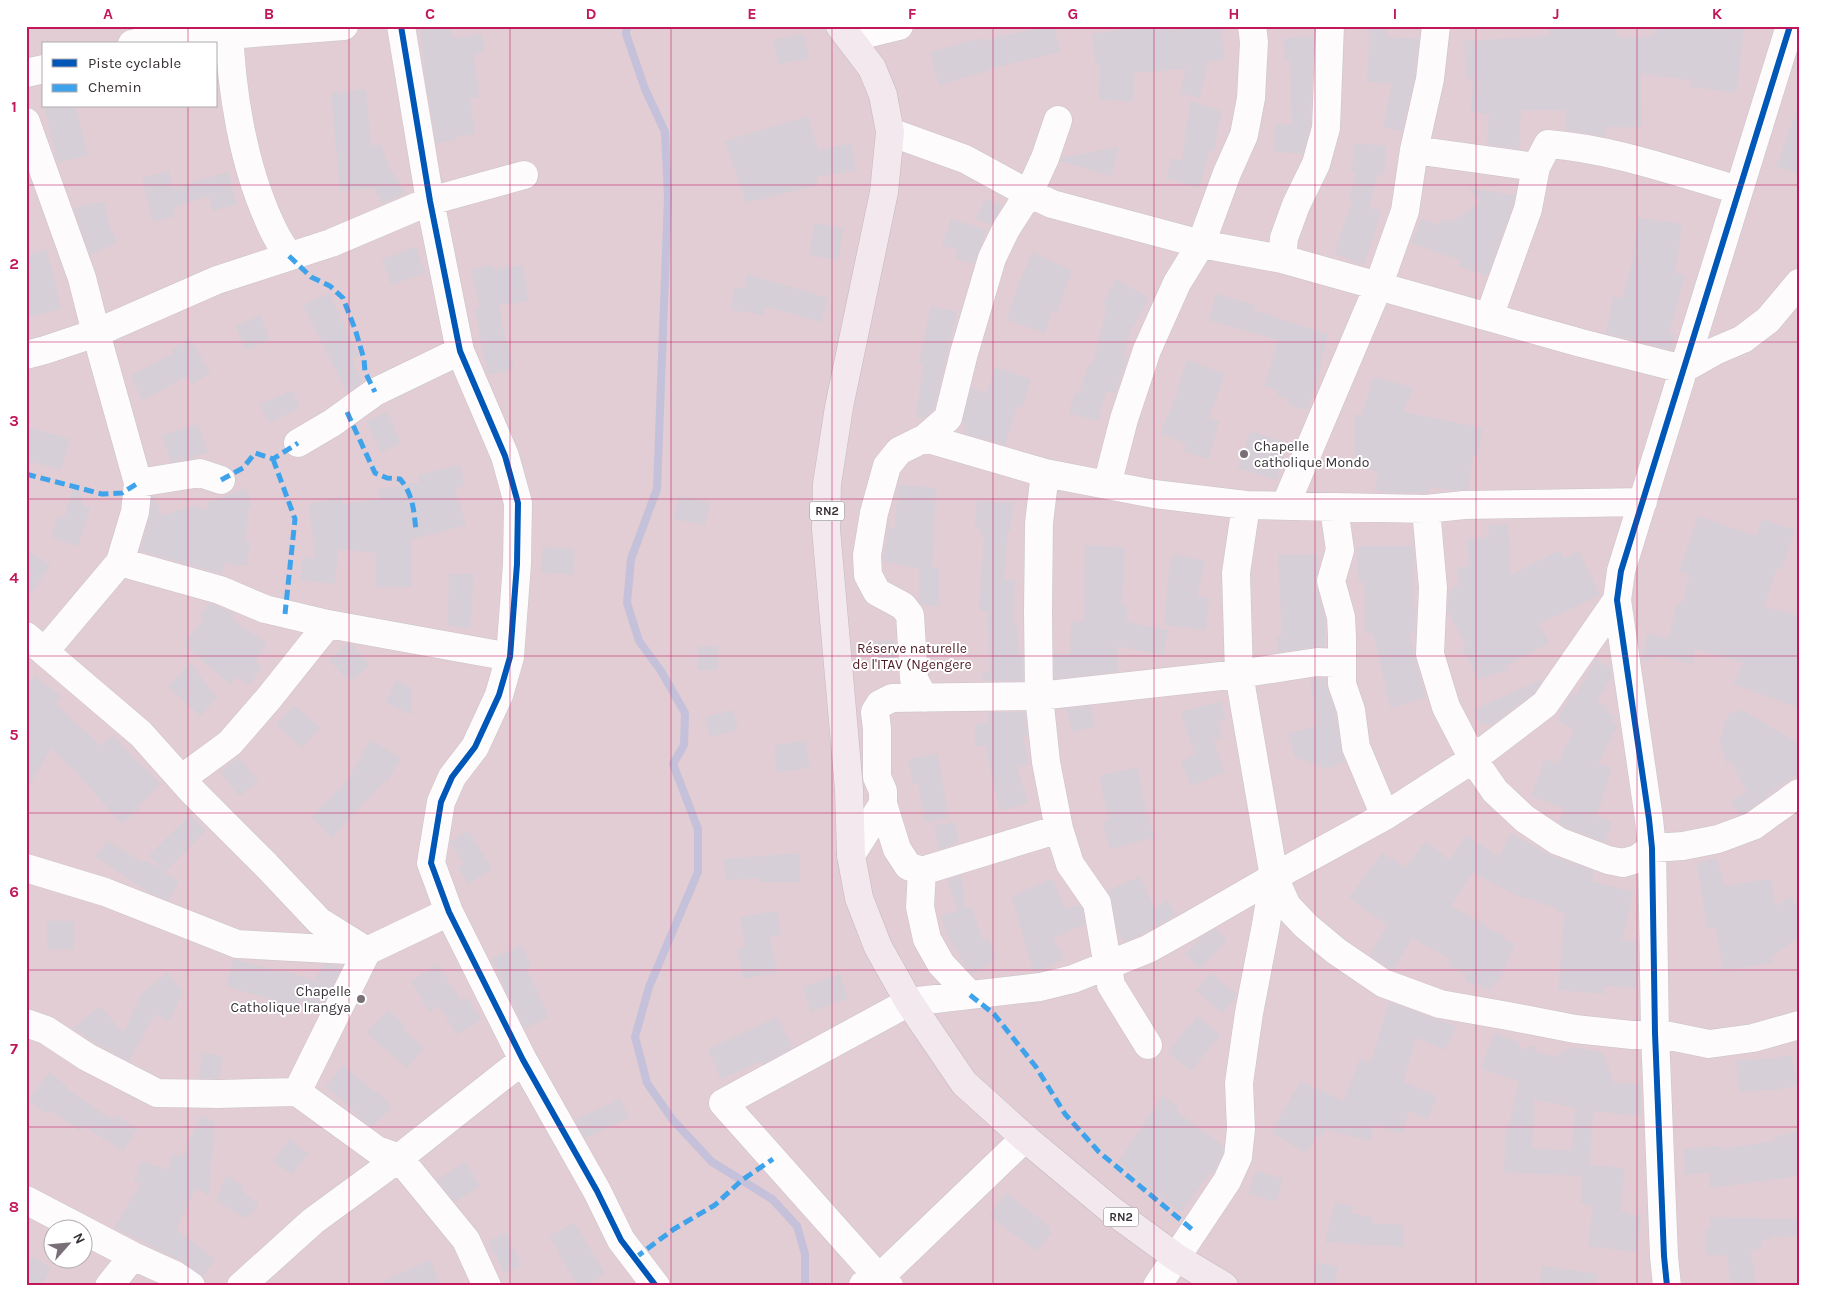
<svg xmlns="http://www.w3.org/2000/svg" width="1825" height="1312" font-family="Karla,sans-serif">
  <style>
    .green { fill: #e1cdd3; fill-rule: evenodd }
    .lines { fill: none; stroke-linecap: round; stroke-linejoin: round }
    .stream { stroke: #c5c1da; stroke-width: 8 }
    .building { fill: #d6cfd7; fill-rule: evenodd }
    .minor-casing { stroke: #cbc3ca; stroke-width: 29 }
    .highway-casing { stroke: #c6b8c0; stroke-width: 29 }
    .minor { stroke: #fdfbfc; stroke-width: 28 }
    .highway { stroke: #f2e8ed; stroke-width: 28 }
    .quiet { stroke: #3fa3ec; stroke-width: 5; stroke-dasharray: 10 5; stroke-linecap: butt }
    .cycleway-casing { stroke: #fff; stroke-width: 9 }
    .cycleway { stroke: #0057b8; stroke-width: 6 }
    .grid { fill: none; stroke: #c2185b; stroke-width: 1; stroke-opacity: 0.55 }
    .poi-dot { fill: #786f77; stroke: #fff; stroke-width: 2 }
    .labels { text-anchor: middle; dominant-baseline: central; stroke-width: 4; stroke-linejoin: round; paint-order: stroke }
    .shield { fill: #fff; stroke: #736e73; stroke-width: 1 }
    .shield-label { font-size: 12px; font-weight: bold; fill: #373037 }
    .poi-label { font-size: 14px; fill: #373037; stroke: #fff; text-anchor: start }
    .park-label { font-size: 14px; fill: #4e1b25; stroke: #fff }
    .neatline { fill: none; stroke: #c2185b; stroke-width: 2 }
    .grid-label { font-size: 16px; text-anchor: middle; font-weight: bold; fill: #c2185b }
  </style>
  <rect width="100%" height="100%" fill="#f0e5ee"/>
  <!-- green -->
  <path class="green" d="M26,26h1773v1260h-1773zM44,44h172v62h-172zM52,1230h30v30h-30z"/>
  <g class="lines">
    <!-- stream -->
    <path class="stream" d="M627,26l-1,8 19,55 20,43 3,66 -11,291 -26,70 -4,44 12,38 22,30 24,42 -1,32 -11,19 25,65v43l-49,115 -14,50 12,46 25,36 40,43 60,37 25,27 8,28v32"/>
  </g>
  <!-- building -->
  <path class="building" d="M451,26l2,12 29,-4 2,18 -10,2 5,43 -9,1 5,36 -19,2v4l-20,3 -12,-75h1l-5,-38z
    M1046,26h8l6,26 -71,17 1,1 -51,15 -9,-33 51,-14v3z
    M1147,26h21l1,4 52,-4 4,34 -17,1 -8,37 -20,-5 6,-24 -53,4v28l-34,-1 1,-36 -4,1 -4,-31z
    M1368,26h18l1,11 32,2 -4,37 -13,55 -19,-4 9,-43 -25,-2 2,-41z
    M1549,26h37l1,2 29,-1 1,11 37,-2 1,-10h43l27,4v-4l19,2 -8,65 -46,-7 1,-6 -50,-6 1,53h-36v10l-40,-7v-20h-45l-2,39 -32,-5 2,-30 -18,-2 2,-33h-6l-3,-38 85,-5z
    M804,34l5,25 -31,5 -5,-24z
    M1314,36l-4,90 -7,28 -29,-2 1,-28 17,1 -2,-65h-5l-2,-21z
    M366,89l5,58 9,-3 9,22 16,27 -22,11 -10,-16 -33,3 -9,-98z
    M1190,101l32,10 -4,14 -3,25 -5,-1 -11,39 -33,-10 6,-20 10,3z
    M44,106h31l13,49 -30,8z
    M1797,110l2,1v63l-23,-8z
    M808,116l10,34 33,-6 5,26 -40,7 2,8 -72,18 -21,-62z
    M1354,143l32,3 -2,29 -6,-1 -9,34 11,2 -7,29 -10,26 -27,-11v-8l17,-46 -4,-1 7,-26 -4,-1z
    M1119,147l-8,29 -51,-15 2,-3z
    M169,171l4,17 55,-16 9,32 -24,7 -4,-15 -36,12 2,8 -22,6 -11,-44z
    M1469,187l46,9 -2,9 -26,71 -29,-10 2,-6 -48,-17 9,-24 18,6 3,-6 9,3 29,-19z
    M986,198l16,8 -12,19 -14,-6z
    M104,201l5,25 8,16 -27,13 -16,-47z
    M1638,218l44,6 -7,49 10,2 -16,58 6,2 -3,15 -66,-17 7,-37 9,3 10,-36z
    M951,219l35,11 -12,34 -19,-6 3,-8 -16,-5z
    M814,223l30,5 -6,32 -29,-5z
    M416,247l9,26 -34,12 -9,-26z
    M46,250l9,28h-1l7,31 -31,8 -4,-11v-50z
    M1033,252l39,19 -15,41 -5,-1 -7,22 -38,-13 11,-35z
    M491,265l1,4 31,-4 5,36 -29,4 5,30 10,33 -25,7 -6,-21 -8,-46 5,-1 -9,-37z
    M746,274l82,24 -7,24 -56,-16 -1,9 -33,-5 3,-23 11,1z
    M1116,279l33,19 -19,34 -7,24 4,2 -12,36 -9,-3 -8,30 -29,-8 6,-21 4,2 9,-29 4,1 15,-59 -5,-2z
    M329,293l30,63 -7,3 10,23 -15,11 -44,-88z
    M1216,294l39,11 -2,5 75,24 -8,32h1l-14,45 -20,-7 1,-5 -11,-3 1,-5 -14,-5 14,-46 -70,-20z
    M931,306l26,6 -23,97 -10,9 -8,-1 7,-53 -4,-1z
    M260,315l10,25 -24,10 -11,-24z
    M190,338l20,35 -18,11 -4,-8 -45,24 -13,-24 44,-23 -2,-4z
    M1187,360l38,14 -16,44 10,3 -10,38 -25,-7 2,-8 -26,-11 18,-41 -2,-1z
    M995,367l36,12 -9,28 -5,-1 -12,39 -42,-12 3,-9 -4,-1 9,-35 16,5z
    M1373,377l40,11 -10,24 80,16 -5,28 -5,-1 -5,34 -15,1 -23,-3 -1,6h-40l-14,-3 3,-18 -22,-6 2,-9 -3,-1v-42l7,2z
    M292,390l8,18 -31,15 -9,-19z
    M387,412l14,31 -20,10 -15,-32z
    M198,424l10,28 -18,7 -19,3 -9,-27z
    M30,428l40,11 -9,31 -35,-10v-21z
    M1250,431l37,12 -11,37 -38,-12z
    M460,465l5,21 -10,2 11,37 -54,14v48h-36v-34l-38,-4 -3,35 -35,-4 3,-23 12,1 -6,-54 32,-7 2,7 37,-5 -2,-9 42,-8 -2,-7z
    M77,477l7,30 7,-1 -13,40 -27,-9 7,-21 6,2z
    M898,485l38,3 -4,80h7v38l-17,-1 -3,-4v-32l-36,-8 5,-34 7,1z
    M247,489l4,19 -3,1 -2,32 4,1 -3,24 -23,-3 -2,11 -82,-23 10,-35 2,-20h2l8,20 31,-10 15,4 -1,-8z
    M678,496l32,6 -5,23 -31,-6z
    M977,500l36,3 -3,30 -2,-1 -4,47h11l-1,46h3l2,30h4v26h-39l-2,-8 8,-1 -3,-61 -8,-1 5,-75 -4,-1v-6l-5,-1z
    M1698,516l58,20 6,-17 33,11 -14,39 -4,-1 -13,39 35,9v92l-66,-24 10,-21 -48,-14 -3,15 -31,-8 -19,6 5,-28 21,5 9,-34 5,-3 8,-27 -11,-4z
    M1508,524l3,51 49,-25 4,8 15,-7 21,44 -61,29 10,19 -43,23 2,4 -30,9 -16,-31 4,-2 -18,-35 1,-20 10,-6 -2,-17 12,-2 -2,-27 22,-2 -1,-12z
    M1085,545l40,3 -3,57 5,1v16l41,8 -5,25 -46,-9v26l-63,7v-25h16l1,-33 13,1z
    M1357,546h57v62l2,-1 -1,26h-6l16,64 -34,11 -7,-19 2,-1 -13,-55h-8l-1,-51h-7z
    M543,547l31,2 -1,26 -32,-3z
    M26,549l24,16 -24,36z
    M1173,554l32,7 -8,35 12,2 -3,32 -42,-5 5,-54z
    M1317,554l1,17 -2,14 9,33v29h-10l-37,5 -1,-16 5,-1 -4,-80z
    M449,574h24l-1,36 -2,19 -22,-4z
    M209,603l25,10 -3,6 36,24 -12,19 7,5 -13,18 -13,-8 -6,7 -47,-40 21,-24 -4,-3z
    M894,640l2,28 -19,1 -3,-28z
    M347,643l5,1 18,21 -16,14h-7l-18,-19z
    M718,646v24h-20l-1,-23z
    M1596,659l15,9 1,7 -15,26 12,7 -3,4 9,4 -3,6 6,3 -20,38 14,5 -16,49 16,5 -7,20 -40,-15 -6,-4 5,-15 -33,-12 14,-37 12,5 17,-34 -17,-10 15,-27 4,2z
    M190,663l27,34 -16,19 -33,-29z
    M35,676l26,20 -5,8 10,8 -1,1 36,33 12,-11 29,32 1,-1 18,18 -23,23 2,2 -18,15 -47,-53 -24,-23 -25,43v-104z
    M1318,678h8l1,11 8,21 6,39 4,12 -18,8 -32,-12 -8,-22 29,-10 -6,-46z
    M1543,679l-9,14 -40,30 -4,2 -10,-2 -7,-13z
    M396,680l16,8v27l-26,-12z
    M1221,701l5,19 -8,2 4,16 -9,2 12,32 -34,14 -10,-25 14,-6 -14,-43z
    M294,705l26,23 -18,20 -26,-23z
    M1090,706l5,20 -23,6 -6,-23z
    M733,710l5,20 -28,7 -5,-20z
    M1743,710l56,34v25l-4,7 -29,19 1,2 -21,15 -7,3 -8,-14 16,-9 -16,-31 -5,2 -7,-24 5,-8 -1,-5 7,-13z
    M988,712h37l2,24h-4l6,28 -12,2 11,37 -27,8 -9,-31 -6,-34h-11v-22l14,-1z
    M370,740l31,18 -14,24 -2,-2 -53,58 -21,-21 36,-36z
    M806,741l3,27 -33,4 -1,-27z
    M938,754l10,64 -23,4 -7,-38h-5l-5,-25z
    M239,757l19,25 -19,14 -19,-24z
    M1137,767l6,24h-2l13,46 -44,12 -8,-26 7,-2 -10,-45z
    M190,815l16,16 -42,42 15,8 -10,19 -19,-7 -54,-36 11,-16 36,21 1,-2 18,9 -13,-14z
    M956,823l2,20 -20,7 -3,-25z
    M468,830l24,39 -24,15 -10,-16 6,-4 -14,-22z
    M1511,833l41,23 42,15 -3,10 42,11 -11,49h16l-1,47 -33,-2v8l-46,-4 7,-78h-8v-4l-44,-14 -40,-22 -22,34 35,19 -1,2 20,9 -2,3 12,5 -17,39 -4,-1 -3,8 -26,-9 2,-6 -20,-11 3,-5 -38,-21 -19,32 -23,-15 17,-30 -38,-27 33,-45 24,15 19,-27 25,19 16,-25 33,22z
    M800,853v29h-40l-1,-4 -33,2 -2,-21z
    M1716,858l9,28 46,-7 4,28 15,-10 9,13v27l-27,19 1,7 -50,7 -7,-42 -9,1 -10,-66z
    M962,875l3,33 6,-2 12,34 5,-3 8,23 -24,14 -6,-7 -19,-33 -6,-18 20,-7 -3,1 -11,-30z
    M1140,876l14,32 14,-8 8,15 -35,20 -17,7 -7,-13 -5,-29 -4,-9z
    M1052,878l14,31 13,-4 3,4 3,15 -32,14 11,21 -24,12 -7,1 -21,-75z
    M777,911l4,24 -11,2 7,35 -34,7 -6,-30 8,-2 -5,-30z
    M47,921h27v28h-27z
    M1215,929l12,11 -27,29 -15,-15 17,-17z
    M522,945l9,21 -5,2 23,49 -24,12 -34,-70z
    M233,959l47,13 1,-3 44,16 -10,-6 10,-15 12,1 4,3 -10,21 -2,-1 -10,21 -18,-8 -3,8 -25,-9 -47,-14z
    M438,964l23,38 6,-5 14,22 -24,16 -18,-29 -10,6 -18,-31z
    M167,973l16,19 -14,29 -14,-7 -26,47 -34,-18 -22,-15 27,-22 23,27 19,-40z
    M1211,973l26,22 -15,18 -26,-22z
    M840,974l8,24 -37,14 -8,-25z
    M1389,1002l51,18 16,7 -11,23 -29,-13 -13,45 34,14 -9,23 -19,-8 -7,23 -28,-9 -4,16 -45,-12 -3,7 -4,-2 -12,19 -35,-21 30,-51 43,20 16,-42 11,4z
    M389,1010l16,16 -3,2 22,20 -17,20 -24,-21 -1,1 -16,-16z
    M1197,1016l23,19 -29,36 -23,-19z
    M777,1017l16,30 -30,17 -1,-3 -41,18 -13,-30z
    M1494,1033l26,10 -1,5 7,2 1,-4 9,1v5l18,5 18,-10 31,6 11,30 27,1v32l-48,-5 -3,54 34,3 -3,44 8,1v2h12l-4,37 -49,-6 5,-41 -12,-1 1,-28 -78,-4 3,-49h2l10,-41 -38,-14zM1534,1099l41,9 -3,43 -40,-3z
    M202,1053l20,3 -2,22h-21z
    M1791,1055l7,30 -18,4 -41,3 -3,-31 40,-3z
    M343,1065l33,28 1,-2 15,16 -20,20 -11,-8 -12,-13 -23,-20z
    M49,1072l18,14 -1,2 46,32 4,-5 21,14 -14,22 -39,-25 -4,5 -30,-21 -3,4 -18,-14z
    M1162,1096l17,11 -3,4 47,35v7l-10,20 -4,1 -28,38 -46,-34 2,-2 -18,-15z
    M620,1099l9,19 -44,20 -10,-18z
    M200,1116l15,6 -3,36 -3,9 2,1 -2,28 -13,-8 -20,41 39,30 -12,17 -21,-15 -68,-33 27,-45 -7,-2 8,-20 25,9 7,-17 9,4z
    M1799,1130v46l-89,12 -1,-15 -24,2 -2,-26 39,-3v3l53,-8 -1,-3z
    M289,1139l19,14 -15,22 -20,-13z
    M465,1162l15,24 -25,16 -18,-22z
    M1256,1171l27,8 -7,23 -28,-9z
    M226,1175l17,11 -2,4 18,15 -13,14 -30,-19z
    M1006,1193l44,34 -2,2 4,3 -15,19 -48,-35z
    M1335,1202l18,5 -1,6 20,4 -1,6 33,2 -1,22 -78,-5z
    M1710,1217l89,2v17l-29,1v4l-9,-1v9h-10l5,37h-25l-4,-31h-21l-1,-25 5,-1z
    M574,1222l31,52 -19,12h-9l-27,-50z
    M506,1233l15,32 -17,8 -16,-32z
    M33,1257l18,11 -10,18h-15v-19z
    M430,1260l11,26h-69z
    M1317,1262l21,5 -4,19 -21,-6z
    M1542,1266l55,8 -1,12h-57z"/>
  <g class="lines">
    <!-- minor casing -->
    <g class="minor-casing">
      <path id="minor" d="M229,26c2,65 14,138 41,197 5,12 12,23 19,33
        M401,26l29,175 30,150 45,105 13,47 -1,61 -7,93 -11,38 -24,52 -23,30 -11,25 -10,61 18,49 74,148 74,131 24,49 35,46
        M850,38l49,-12
        M132,44l31,-7 66,-2 115,-9
        M26,73l18,-4
        M26,122l56,156 14,55 42,150 -3,29 -15,50 -75,89
        M890,132l75,27 53,29 34,16 149,40 81,15 299,84 102,26 32,-18 28,-12 25,-19 31,-37
        M1414,150l122,17
        M1282,259l2,-21 12,-33 20,-41 10,-36 4,-102
        M1489,317l39,-108 8,-42 12,-23c65,5 128,28 190,46
        M26,355l19,-5 51,-17 121,-53 114,-37 99,-42 94,-26
        M925,438l120,35 109,21 92,11 180,4 38,-4 179,-3
        M298,443l34,-20 43,-31 85,-41
        M1045,473l-6,50 -1,89 1,84 7,66 13,67 11,35 27,39 14,82 37,60
        M138,483l62,-10 21,7
        M1107,485l17,-66 23,-69 30,-67 24,-39 26,-71 17,-38 7,-37 3,-56 -2,-16
        M1246,505l-10,68 3,101 35,203 13,29 19,20 30,25 47,32 57,21 68,12 67,13 57,6 23,-2 54,11 44,-6 46,-13
        M1285,506l93,-219 27,-76 9,-61 16,-71 6,-53
        M1334,508l6,42 -9,31 10,36 1,19v48l9,26 5,37 29,69
        M1426,509l7,79 -3,66 16,53 27,52 22,32 30,28 33,22 50,19 15,3 14,-4 15,-11 31,-2 35,-7 35,-13 46,-33
        M120,562l100,28 45,19 63,15 182,33
        M26,636l115,98 50,56 76,76 52,55 48,30
        M924,698l-10,-19 -4,-64 -7,-9 -26,-14 -9,-17 -1,-20 7,-42 13,-47 12,-15 26,-13 23,-20 16,-65 28,-95 14,-29 23,-36 16,-35 13,-38
        M181,779l49,-36 39,-45 59,-74
        M883,804l14,45 11,17 14,5 137,-42
        M851,855l32,-51v-13l-6,-14v-48l-2,-17 5,-8 12,-6 147,-2 200,-22 78,-12 25,1
        M26,868l79,24 132,52 130,7 82,-39
        M922,871l-2,36 7,32 14,25 29,31
        M367,951l-70,141 80,58 22,8 67,82 21,46
        M26,1023l20,7 41,27 70,36 61,1 79,-2
        M26,1200l107,56 42,19 16,11
        M863,1285l16,-7 146,-140
        M109,1286l24,-30
        M241,1286l72,-65 86,-63 124,-98
        M889,1286l-10,-8 -156,-175 186,-101 131,-15 33,-8 75,-30 43,-24 83,-48 111,-61 88,-57 72,-55 72,-104
        M1157,1286l70,-105 11,-24 3,-28 -2,-46 10,-70 16,-83 9,-53
        M1667,1286l-3,-30 -9,-223 -3,-185 -3,-29 -32,-219 4,-29 169,-545"/>
    </g>
    <!-- highway casing -->
    <g class="highway-casing">
      <path id="highway" d="M840,26l32,42 11,27 7,37 -6,60 -45,215 -12,77 -1,45 23,260 2,66 8,43 19,49 31,55 55,81 61,55 85,71 67,49 47,28"/>
    </g>
    <!-- minor -->
    <use href="#minor" class="minor"/>
    <!-- highway -->
    <use href="#highway" class="highway"/>
    <!-- quiet -->
    <path class="quiet" d="M289,256l22,21 19,9 13,12 12,31 9,30 1,13 10,20
      M347,412l28,61 12,5 13,1c13,15 14,32 16,52
      M273,459l22,60 -10,95
      M26,474l76,20 20,-1 16,-10
      M221,480l22,-12 12,-15 18,6 25,-16
      M970,995l24,19 42,53 29,47 34,38 95,79
      M635,1258l39,-29 41,-24 27,-25 31,-21"/>
    <!-- cycleway casing -->
    <g class="cycleway-casing">
      <path id="cycleway" d="M401,26l29,175 30,150 45,105 13,47 -1,61 -7,93 -11,38 -24,52 -23,30 -11,25 -10,61 18,49 74,148 74,131 24,49 35,46
        M1667,1286l-3,-30 -9,-223 -3,-185 -3,-29 -32,-219 4,-29 169,-545"/>
    </g>
    <!-- cycleway -->
    <use href="#cycleway" class="cycleway"/>
  </g>
  <!-- grid -->
  <path class="grid" d="M188,26v18M349,26v1260M510,26v1260M671,26v1260M832,26v1260M993,26v1260M1154,26v1260M1315,26v1260M1476,26v1260M1637,26v1260M188,106v1180M26,185h1773M26,342h1773M26,499h1773M26,656h1773M26,813h1773M26,970h1773M26,1127h1773"/>
  <!-- markers -->
  <g class="poi-dot">
    <circle cx="1244" cy="454" r="5"/>
    <circle cx="361" cy="999" r="5"/>
  </g>
  <g class="labels">
    <!-- shield labels -->
    <g class="shield">
      <rect x="809.5" y="501.5" width="35" height="19" rx="4"/>
      <rect x="1103.5" y="1207.5" width="35" height="19" rx="4"/>
    </g>
    <g class="shield-label">
      <text x="827" y="511">RN2</text>
      <text x="1121" y="1217">RN2</text>
    </g>
    <!-- poi labels -->
    <g class="poi-label">
      <text x="1254" y="446">Chapelle<tspan x="1254" dy="16">catholique Mondo</tspan></text>
      <text x="351" y="991" text-anchor="end">Chapelle<tspan x="351" dy="16">Catholique Irangya</tspan></text>
    </g>
    <!-- park labels -->
    <g class="park-label">
      <text x="912" y="648">Réserve naturelle<tspan x="912" dy="16">de l'ITAV (Ngengere</tspan></text>
    </g>
  </g>
  <!-- border -->
  <rect width="1825" height="1312" fill="none" stroke="#ffffff" stroke-width="55"/>
  <!-- legend -->
  <rect x="42" y="42" width="175" height="65" fill="#ffffff" stroke="#afacaf"/>
  <rect x="52" y="59" width="25" height="8" fill="#0057b8" stroke="#afacaf"/>
  <text x="88" y="68" font-size="15" fill="#373037">Piste cyclable</text>
  <rect x="52" y="84" width="25" height="8" fill="#3fa3ec" stroke="#afacaf"/>
  <text x="88" y="92" font-size="15" fill="#373037">Chemin</text>
  <!-- north arrow -->
  <g transform="translate(68 1244) rotate(63)"><circle r="24" fill="#ffffff" stroke="#afacaf"/>
  <path d="M0-4L9 19L0 12L-9 19Z" fill="#786f77"/>
  <text y="-8" font-size="14" font-weight="bold" text-anchor="middle" fill="#373037">N</text>
  </g>
  <rect x="28" y="28" width="1770" height="1256" class="neatline"/>
  <g class="grid-label">
    <text x="108" y="19">A</text>
    <text x="269" y="19">B</text>
    <text x="430" y="19">C</text>
    <text x="591" y="19">D</text>
    <text x="752" y="19">E</text>
    <text x="912" y="19">F</text>
    <text x="1073" y="19">G</text>
    <text x="1234" y="19">H</text>
    <text x="1395" y="19">I</text>
    <text x="1556" y="19">J</text>
    <text x="1717" y="19">K</text>
    <text x="14" y="112">1</text>
    <text x="14" y="269">2</text>
    <text x="14" y="426">3</text>
    <text x="14" y="583">4</text>
    <text x="14" y="740">5</text>
    <text x="14" y="897">6</text>
    <text x="14" y="1054">7</text>
    <text x="14" y="1212">8</text>
  </g>
</svg>
